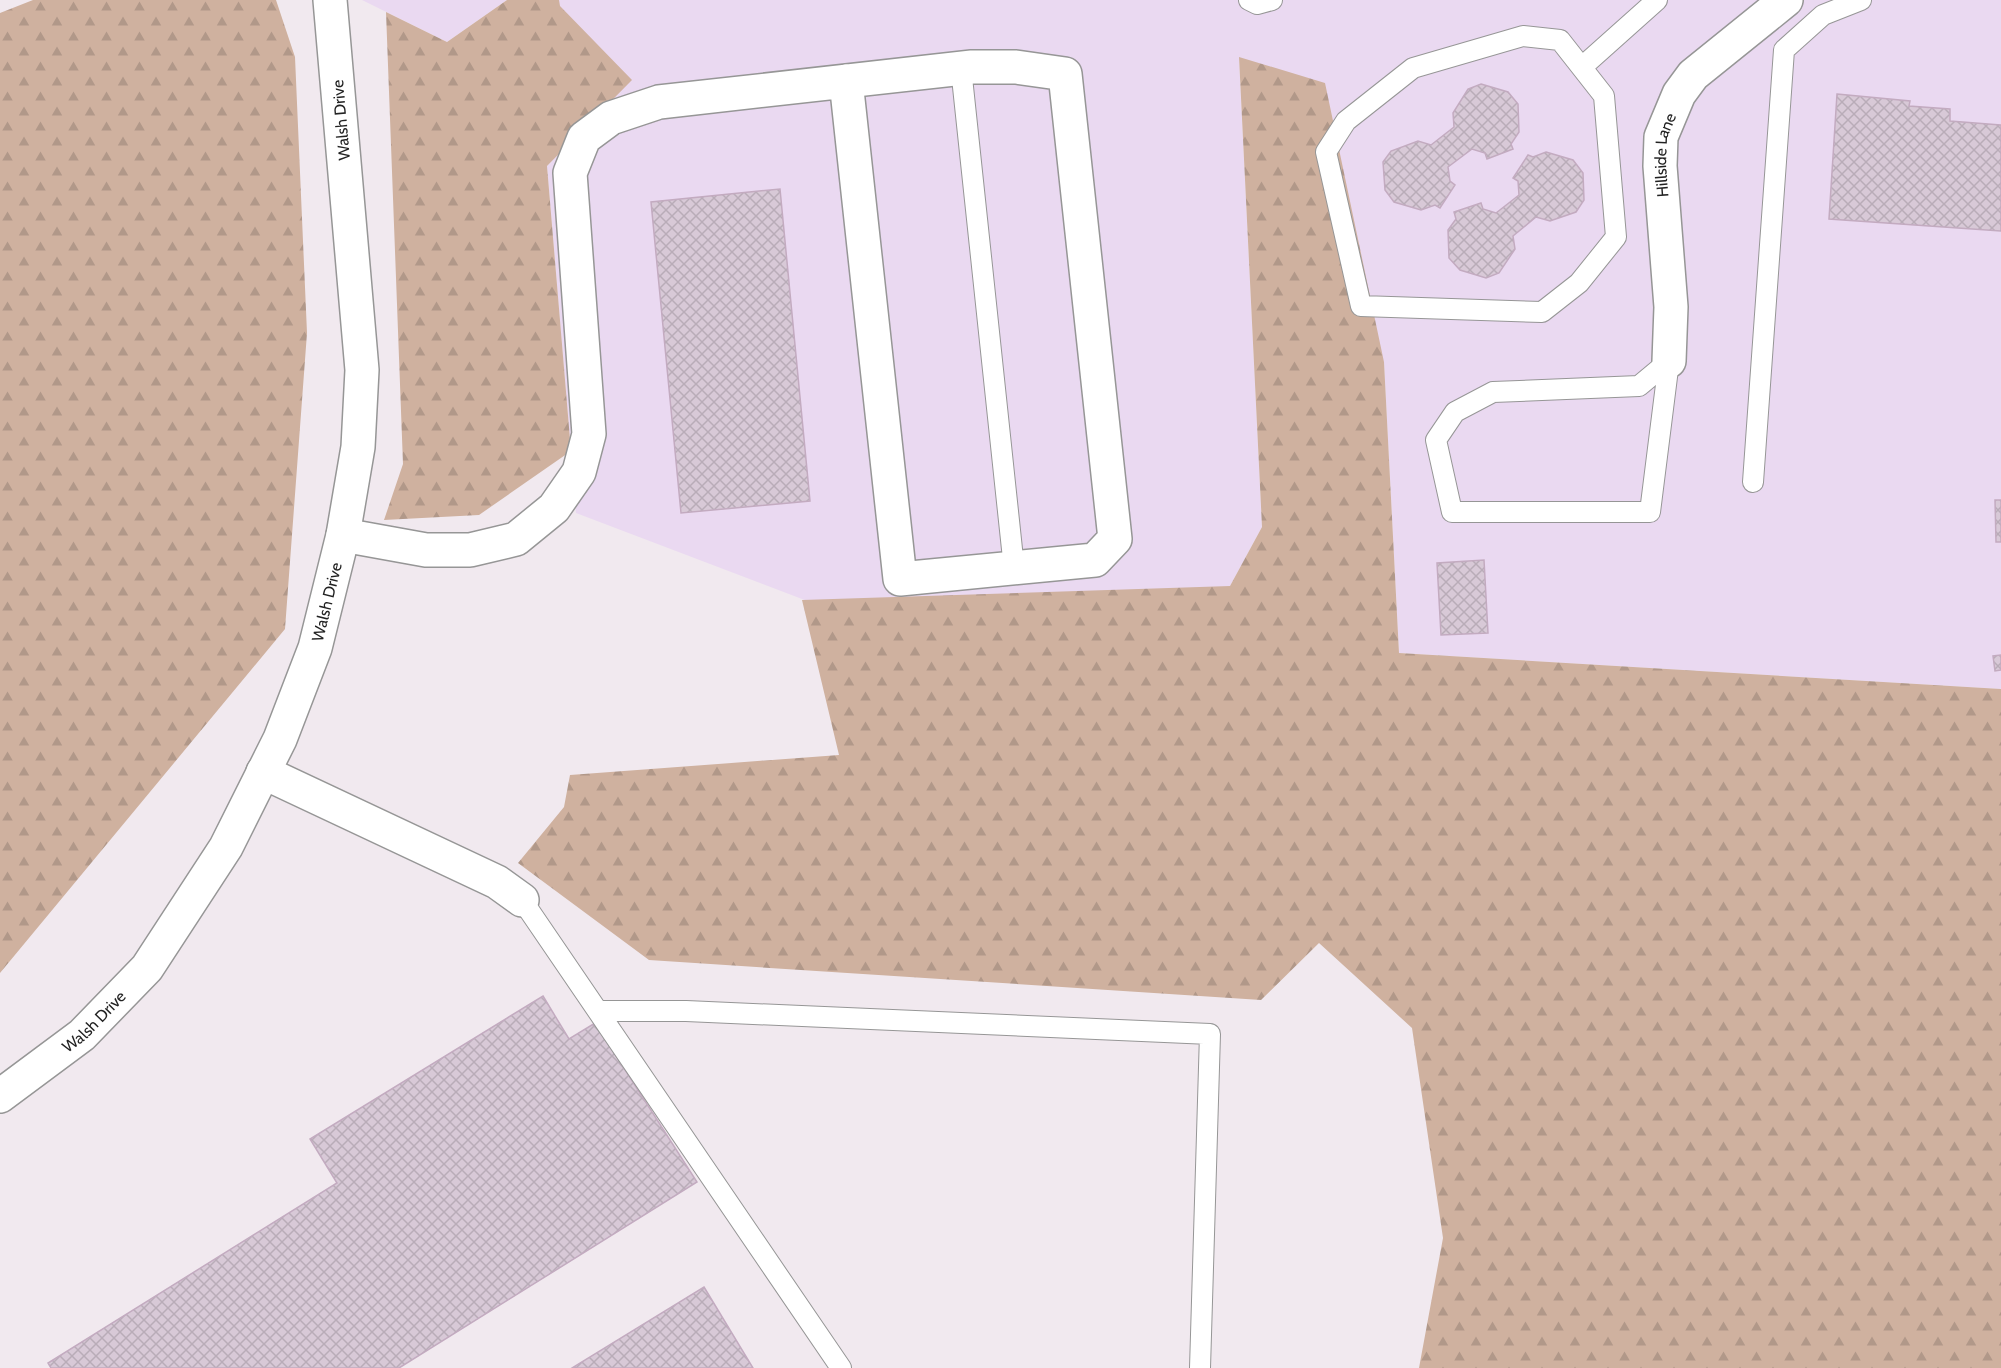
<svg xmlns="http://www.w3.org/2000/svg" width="2001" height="1368" font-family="Cabin,sans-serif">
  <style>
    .commercial { fill: #ead9f1 }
    .forest { fill: url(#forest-firs) }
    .building { fill: url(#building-cross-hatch); stroke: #c3abc0; stroke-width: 1.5 }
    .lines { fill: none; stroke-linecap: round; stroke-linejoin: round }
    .lane-casing { stroke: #969696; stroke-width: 22 }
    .street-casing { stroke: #969696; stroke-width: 36 }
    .lane { stroke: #fff; stroke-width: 20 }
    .street { stroke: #fff; stroke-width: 33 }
    .labels { text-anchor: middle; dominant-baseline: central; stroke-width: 4.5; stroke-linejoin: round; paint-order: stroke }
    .street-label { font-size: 16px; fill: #222; stroke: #fff }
  </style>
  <defs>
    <pattern id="forest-firs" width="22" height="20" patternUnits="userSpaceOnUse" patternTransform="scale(1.5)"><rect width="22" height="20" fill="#cfb19f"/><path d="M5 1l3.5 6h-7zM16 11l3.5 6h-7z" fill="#b19889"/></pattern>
    <pattern id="building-cross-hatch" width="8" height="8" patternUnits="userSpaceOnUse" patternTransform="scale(1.5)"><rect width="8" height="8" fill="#d8c9d7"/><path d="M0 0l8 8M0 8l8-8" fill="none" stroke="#b9acb8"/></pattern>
  </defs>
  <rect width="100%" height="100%" fill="#f1e9ef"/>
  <!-- commercial -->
  <path class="commercial" d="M362,0h145l-60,42z
    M559,0h1442v689l-602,-36 -15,-291 -145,-304 23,469 -111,205 -575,-219 -29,-347 84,-86 -72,-74z"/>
  <!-- forest -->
  <path class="forest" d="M33,0h243l19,57 12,276 -22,296 -285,344v-960z
    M507,0h52l1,6 72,74 -85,86 24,285 -92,64 -95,5 19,-56 -17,-452 61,30z
    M1239,57l86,26 59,279 15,291 602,36v679h-582l24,-130 -31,-210 -93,-85 -58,57 -612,-40 -131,-97 46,-56 6,-32 269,-20 -37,-155 428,-14 32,-59z"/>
  <!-- building -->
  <path class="building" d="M1481,84l27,8 10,12 1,28 -8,12 2,5 -26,10 -2,-6 -13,-4 -24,18 2,14 5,4 -15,23 -5,-3 -14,5 -27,-8 -9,-12 -2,-28 8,-11 27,-10 13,4 23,-18 -1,-14 15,-24z
    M1837,94l73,7 -1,5 41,3v12l51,4v106l-172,-12z
    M1546,152l27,8 10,13 1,27 -8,12 -26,9 -14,-4 -23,19 2,13 -16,24 -13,5 -26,-8 -11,-12 -1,-28 8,-11 -2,-7 27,-9 2,6 13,4 23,-18 -1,-14 -5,-3 15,-23 5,2z
    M780,189l30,312 -129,12 -30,-311z
    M1995,500h6v42h-5z
    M1484,560l4,73 -47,2 -4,-72z
    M2001,655v15l-6,1 -2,-15z
    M543,996l26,43 26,-16 102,159 -298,186h-348l-3,-5 289,-180 -27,-44z
    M704,1287l49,81h-181z"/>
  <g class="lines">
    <!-- lane casing -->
    <g class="lane-casing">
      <path id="lane" d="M1249,0l8,4 15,-4
        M1523,36l37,4 44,56 12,141 -37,46 -37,29 -181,-6 -35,-154 20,-31 67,-53z
        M1582,67l75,-67
        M961,68l53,500
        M1669,361l-19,151h-198l-16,-72 19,-28 38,-20 146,-6z
        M1753,482l31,-432 39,-35 38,-15
        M522,900l319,468
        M598,1011h88l524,23 -10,334"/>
    </g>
    <!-- street casing -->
    <g class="street-casing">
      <g id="street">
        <path id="s1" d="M1669,361l2,-54 -11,-141 1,-29 18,-43 14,-19 93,-75"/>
        <path d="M343,535l83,15h44l46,-11 38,-31 25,-36 10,-38 -19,-261 14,-35 27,-20 48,-16 313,-35h44l49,7 50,465 -20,21 -195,19 -54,-498"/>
        <path d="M263,772l234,110 25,18"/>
        <path id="s2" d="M0,1096l82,-61 65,-67 79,-121 54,-108 35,-91 28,-113 15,-88 4,-77 -32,-370"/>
      </g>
    </g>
    <!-- lane -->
    <use href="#lane" class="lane"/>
    <!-- street -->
    <use href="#street" class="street"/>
  </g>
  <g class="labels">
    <!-- street labels -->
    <g class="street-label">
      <text transform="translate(341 120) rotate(-95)">Walsh Drive</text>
      <text stroke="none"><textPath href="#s1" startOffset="207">Hillside Lane</textPath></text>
      <text stroke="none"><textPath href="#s2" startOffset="606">Walsh Drive</textPath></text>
      <text stroke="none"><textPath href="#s2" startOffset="120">Walsh Drive</textPath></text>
    </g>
  </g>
</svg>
